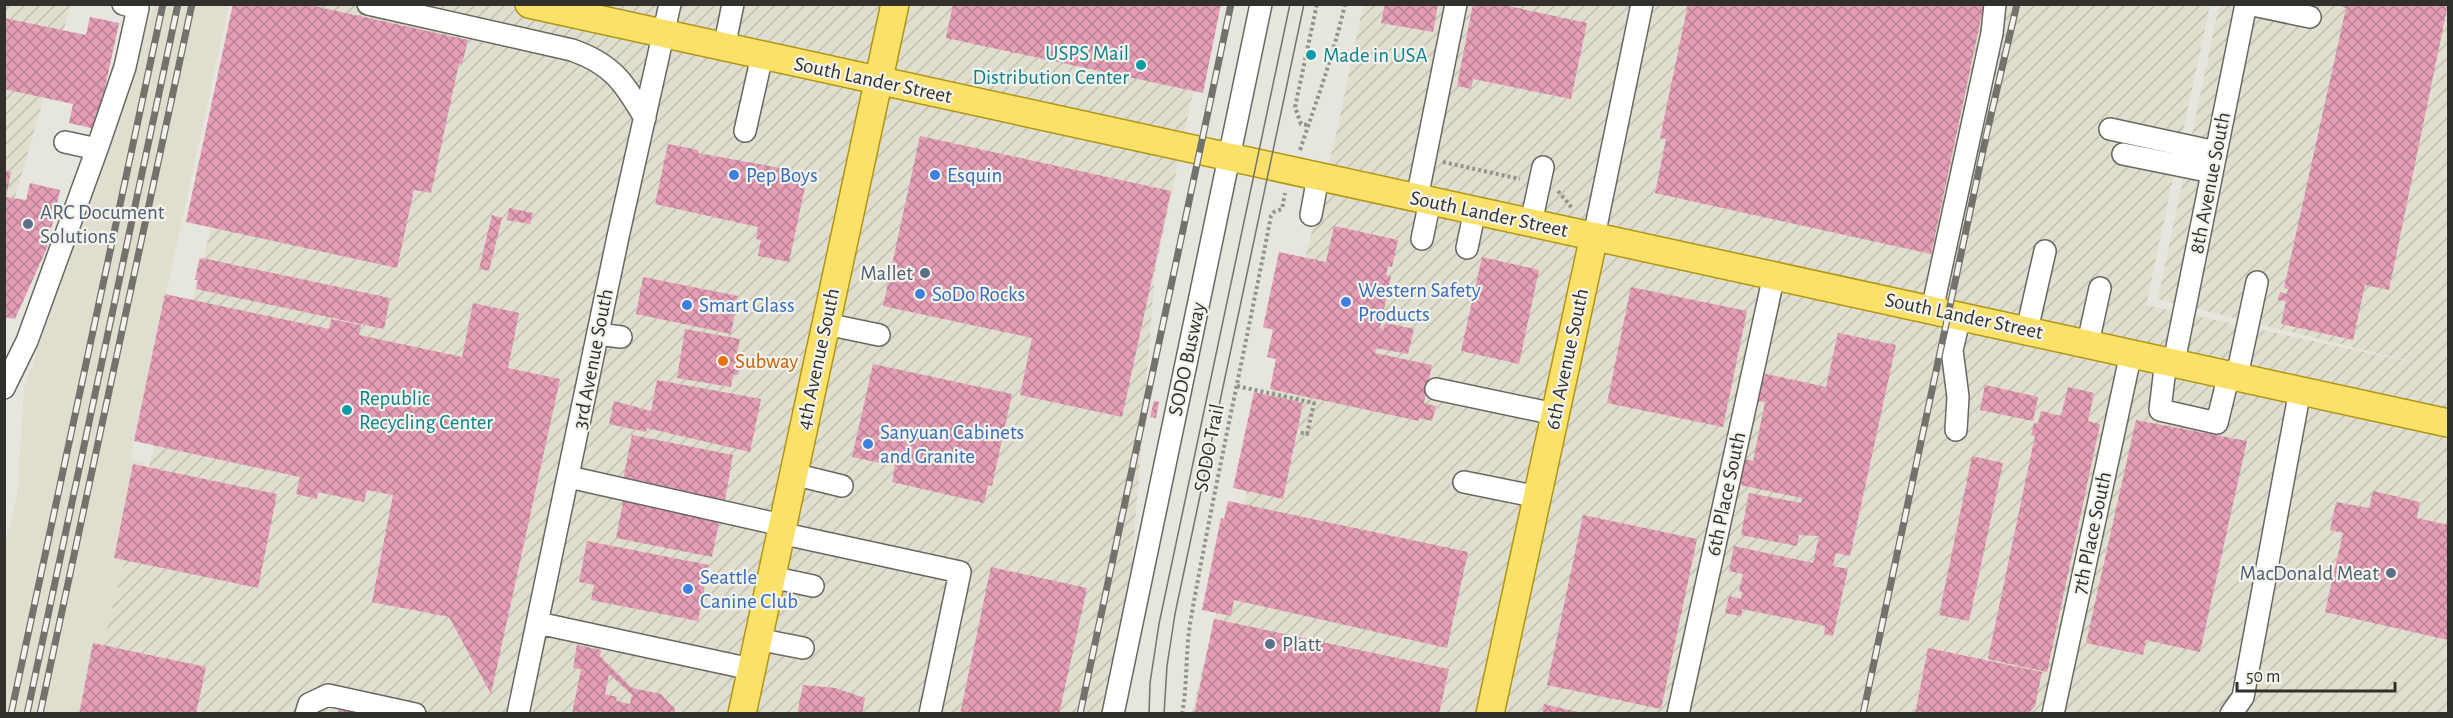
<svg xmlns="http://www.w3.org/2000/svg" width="2453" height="718" font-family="'Alegreya Sans',sans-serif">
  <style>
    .built { fill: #e0dece }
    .industrial { fill: url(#industrial-furrows) }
    .building { fill: url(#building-cross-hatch); fill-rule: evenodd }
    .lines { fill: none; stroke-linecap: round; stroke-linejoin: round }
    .minor-casing { stroke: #686760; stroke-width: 24 }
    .major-casing { stroke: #b19614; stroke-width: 30 }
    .path { stroke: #93928c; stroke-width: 4; stroke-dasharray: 3 3; stroke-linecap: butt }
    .minor { stroke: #fff; stroke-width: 21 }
    .major { stroke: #fae16a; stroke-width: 27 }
    .tram { stroke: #73726d; stroke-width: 1.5 }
    .rail-casing { stroke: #73726d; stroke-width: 7 }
    .rail { stroke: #f4f3eb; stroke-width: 4.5; stroke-dasharray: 14; stroke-linecap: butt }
    .culture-dot { fill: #0f9aa8; stroke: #f4f3eb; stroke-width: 2 }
    .shop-dot { fill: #3f7fe0; stroke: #f4f3eb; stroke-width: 2 }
    .service-dot { fill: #5c6f8a; stroke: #f4f3eb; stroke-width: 2 }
    .food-dot { fill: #e8710a; stroke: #f4f3eb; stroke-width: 2 }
    .labels { text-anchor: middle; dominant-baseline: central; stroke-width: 4.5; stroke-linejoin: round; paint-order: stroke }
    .culture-label { font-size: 21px; fill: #0d838f; stroke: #f4f3eb; text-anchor: start }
    .street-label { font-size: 21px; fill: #31302d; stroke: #f4f3eb }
    .shop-label { font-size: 21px; fill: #366cbe; stroke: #f4f3eb; text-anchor: start }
    .service-label { font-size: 21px; fill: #4e5e75; stroke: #f4f3eb; text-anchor: start }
    .food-label { font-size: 21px; fill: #c56008; stroke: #f4f3eb; text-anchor: start }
  </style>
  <defs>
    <pattern id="industrial-furrows" width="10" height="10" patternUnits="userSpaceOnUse" patternTransform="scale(1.5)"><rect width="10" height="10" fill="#e0dece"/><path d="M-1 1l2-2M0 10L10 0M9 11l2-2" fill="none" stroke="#c1bfb1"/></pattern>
    <pattern id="building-cross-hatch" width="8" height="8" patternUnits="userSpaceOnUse" patternTransform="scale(1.5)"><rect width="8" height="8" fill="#e49eb5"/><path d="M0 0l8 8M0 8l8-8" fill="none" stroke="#b98194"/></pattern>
  </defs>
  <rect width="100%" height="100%" fill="#e7e6de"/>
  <!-- built -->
  <path class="built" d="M154,5h75l-95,436 -3,18 13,3 -47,251 -92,1v-170l12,-49 7,-106z"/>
  <!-- industrial -->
  <path class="industrial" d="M5,5h66l-66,226z
    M269,5h942l-56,268 -35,440 -1031,1 3,-28z
    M1363,5h847l-64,300 274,59 -262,-65 61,-294h229v708l-1257,1 146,-583z"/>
  <!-- building -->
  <path class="building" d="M233,4h72l163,36 -6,24 -3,-1 -28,130 -17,-3 -17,78 -211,-46z
    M953,4h268l-18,89 -257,-55z
    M1385,4h53l-5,28 -52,-9z
    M1473,4h26l88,19 -16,76 -98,-20 -2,10 -14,-3z
    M1688,4h296l-53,250 -276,-61 11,-54 -6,-1z
    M2334,4h114l-59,286 -24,-5 -12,55 -72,-16 5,-23 -8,-1 2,-8 7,2 1,-5 -4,-1 62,-280z
    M90,17l29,6 -23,106 -27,-6 4,-19 -69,-15v-71l82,17z
    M920,136l251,55 -49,226 -102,-22 12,-57 -149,-32z
    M668,144l30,6v3l110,20 -19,89 -31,-6 3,-16 -5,-1 2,-12 -103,-23z
    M4,171l7,1 -5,25 20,3 4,-17 30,7 -13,58 -32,71 -11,-2z
    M509,208l24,5 -3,11 -23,-4z
    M492,215l10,3 -13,53 -10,-2z
    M1334,226l64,14 -6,27 -4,-1 -2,9 5,1 -11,52 4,1 1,-6 29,6 -6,25 -32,-6 -1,5 57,12 -8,38 12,3 -4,15 -13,-3v3l-149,-32 6,-30 -9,-2 6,-27 -10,-3 16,-75 47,10z
    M1482,257l57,13 -20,94 -58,-13z
    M202,258l188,40 -6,31 -188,-40 2,-9h-3l4,-20z
    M643,277l95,19 -7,38 -95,-20z
    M1631,287l116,24 -24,116 -116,-24z
    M165,294l164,35 2,-10 30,6 -2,10 103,22 11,-54 46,10 -11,55 52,11 -69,315 -42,-77 -77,-15 21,-107 -26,-5 -3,12 -46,-10 -1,7 -21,-5 4,-17 -166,-36z
    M685,329l55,10 -4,18 5,1 -3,17 -5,-1 -2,13 -54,-9z
    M1838,333l58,12 -46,211 -14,-3 -3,13 15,3 -15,67 -9,-2 1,-8 -83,-17 -1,7 -16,-3 4,-17 12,3 1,-7 -3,-1 4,-17 -14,-3 5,-25 79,17 6,-27 -20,-1 -2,11 -56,-11 8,-42 52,10 1,-5 -62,-13 5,-26 8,2 12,-59 -8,-1 5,-28 64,14z
    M873,364l139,30 -20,92 -4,-1 -4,18 -92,-21 3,-16 -43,-9z
    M657,380l104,19 -11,53 -103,-24 -1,4 -37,-8 5,-23 37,10z
    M1985,385l53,12 -5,24 -53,-11z
    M2068,387l26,6 -6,28 12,3 -53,248 -59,-13 47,-223 -4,-1 3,-12 4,1 3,-13 20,5z
    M1254,392l49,11 -20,96 -50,-11z
    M1154,401l5,1 -3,16 -6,-1z
    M2136,420l111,21 -47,211 -54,-12 -3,15 -57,-12z
    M632,435l101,20 -8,45 -102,-20z
    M1972,456l31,7 -34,158 -30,-6z
    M133,464l144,30 -19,94 -144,-30z
    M2373,491l47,11 -3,16 31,7v115l-123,-28 18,-79 -13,-3 6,-28 33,6z
    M624,497l96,20 -8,40 -96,-19z
    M1228,501l240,51 -21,96 -213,-48 -3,16 -29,-6 19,-92 3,1z
    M1583,515l114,24 -36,170 -114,-24z
    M587,541l122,24 -11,56 -107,-21 3,-15 -15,-3z
    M991,567l96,21 -28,126h-99z
    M1214,619l235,50 -10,45h-245z
    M93,643l113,24 -10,47h-117z
    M577,645l24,5 -1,6 32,32 29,6 14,15 -1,5h-102l9,-45 -8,-1zM609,674l23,21 -2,9 -14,-3 1,-4 -12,-3z
    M1928,648l114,24 -7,34 -7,8h-113z
    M803,685l32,3 30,10 -3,16h-65z
    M1544,704l38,9v1h-40z
    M340,707l27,7h-29z"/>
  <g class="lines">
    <!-- minor casing -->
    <g class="minor-casing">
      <path id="minor" d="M368,4l204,46c40,14 52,32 73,68
        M2248,4l62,13
        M724,48l9,-44
        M2110,129l106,23
        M745,131l17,-75
        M65,142l32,7 28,-82 13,-59 -15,-4
        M2123,154l89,18
        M1417,198l39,-194
        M1311,215l7,-38
        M1531,223l12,-56
        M1594,236l48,-232
        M1422,239l8,-38
        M1467,248l8,-38
        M1932,310l60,-277 3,-29
        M826,324l53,11
        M2027,330l18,-79
        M598,334l23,3
        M2088,343l12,-55
        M2166,360l-6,50 57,13 12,-49
        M2174,362l72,-358
        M2237,376l20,-94
        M4,388l23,-47 70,-192
        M1436,389l119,25
        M1956,430l2,-33 -6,-47 8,-34
        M793,474l49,12
        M569,477l213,48
        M1464,482l74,15
        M780,533l180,39 -30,142
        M771,577l42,9
        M538,623l213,46
        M757,639l46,9
        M306,714l3,-10 19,-9 87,19
        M518,714l101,-482 51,-228
        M1113,714l148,-710
        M1678,714l96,-439
        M2053,714l78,-361
        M2231,714l12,-17 57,-307"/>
    </g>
    <!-- major casing -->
    <g class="major-casing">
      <path id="major" d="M529,4l1919,419
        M742,714l153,-710
        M1490,714l104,-478"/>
    </g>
    <!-- path -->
    <path class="path" d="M1307,125l-6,-1 -6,-17 22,-103
      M1300,150c17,-51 33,-93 45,-146
      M1443,162l77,17
      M1558,191l14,17
      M1237,386l77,17 -7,31 -9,-2
      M1182,714c6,-32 3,-64 9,-96 24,-135 54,-268 80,-402l3,-4 8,-3 3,-16"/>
    <!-- minor -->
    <use href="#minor" class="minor"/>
    <!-- major -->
    <use href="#major" class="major"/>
    <!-- tram -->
    <path class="tram" d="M1149,714l1,-31 9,-59 131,-620
      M1164,714l3,-48 8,-52 129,-610"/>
    <!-- rail casing -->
    <g class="rail-casing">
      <path id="rail" d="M11,714l152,-710
        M27,714l151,-710
        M40,714l152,-710
        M1080,714l151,-710
        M1863,714l124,-582 30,-128"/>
    </g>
    <!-- rail -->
    <use href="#rail" class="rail"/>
  </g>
  <!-- markers -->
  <g class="culture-dot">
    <circle cx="1311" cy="55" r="6"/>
    <circle cx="1141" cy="65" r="6"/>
    <circle cx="347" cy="410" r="6"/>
  </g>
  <g class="shop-dot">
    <circle cx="734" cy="175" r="6"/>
    <circle cx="935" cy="175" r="6"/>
    <circle cx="920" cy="294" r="6"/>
    <circle cx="1346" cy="302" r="6"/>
    <circle cx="687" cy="305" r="6"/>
    <circle cx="868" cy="444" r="6"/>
    <circle cx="688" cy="589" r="6"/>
  </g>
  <g class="service-dot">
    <circle cx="28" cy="224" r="6"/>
    <circle cx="925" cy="273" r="6"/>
    <circle cx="2391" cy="573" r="6"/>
    <circle cx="1270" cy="644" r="6"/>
  </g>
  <circle class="food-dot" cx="723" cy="361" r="6"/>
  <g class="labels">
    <!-- culture labels -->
    <g class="culture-label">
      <text x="1129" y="53" text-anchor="end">USPS Mail<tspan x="1129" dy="24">Distribution Center</tspan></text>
      <text x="1323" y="55">Made in USA</text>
      <text x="359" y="398">Republic<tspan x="359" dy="24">Recycling Center</tspan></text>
    </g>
    <!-- street labels -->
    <g class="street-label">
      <text transform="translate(873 80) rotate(12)">South Lander Street</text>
      <text transform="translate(2210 183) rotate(-79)">8th Avenue South</text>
      <text transform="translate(1489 214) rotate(12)">South Lander Street</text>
      <text transform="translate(1964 316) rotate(12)">South Lander Street</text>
      <text transform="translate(593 359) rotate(-79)">3rd Avenue South</text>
      <text transform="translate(818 359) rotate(-78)">4th Avenue South</text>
      <text transform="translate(1187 359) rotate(-78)">SODO Busway</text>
      <text transform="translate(1567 359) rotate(-78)">6th Avenue South</text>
      <text transform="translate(1209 448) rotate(-79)">SODO Trail</text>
      <text transform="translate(1726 494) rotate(-78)">6th Place South</text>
      <text transform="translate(2092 533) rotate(-78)">7th Place South</text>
    </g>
    <!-- shop labels -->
    <g class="shop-label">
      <text x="746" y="175">Pep Boys</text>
      <text x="947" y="175">Esquin</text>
      <text x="1358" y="290">Western Safety<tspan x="1358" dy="24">Products</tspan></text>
      <text x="932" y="294">SoDo Rocks</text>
      <text x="699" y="305">Smart Glass</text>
      <text x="880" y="432">Sanyuan Cabinets<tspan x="880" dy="24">and Granite</tspan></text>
      <text x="700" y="577">Seattle<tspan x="700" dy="24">Canine Club</tspan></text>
    </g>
    <!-- service labels -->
    <g class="service-label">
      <text x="40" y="212">ARC Document<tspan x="40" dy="24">Solutions</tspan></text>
      <text x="913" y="273" text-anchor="end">Mallet</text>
      <text x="2379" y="573" text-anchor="end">MacDonald Meat</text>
      <text x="1282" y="644">Platt</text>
    </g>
    <!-- food labels -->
    <g class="food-label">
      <text x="735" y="361">Subway</text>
    </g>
  </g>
  <!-- border -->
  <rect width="2453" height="718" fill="none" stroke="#31302d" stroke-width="12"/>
  <!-- scale -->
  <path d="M2237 682v9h158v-9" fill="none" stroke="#31302d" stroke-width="3"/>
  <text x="2246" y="682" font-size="18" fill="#31302d" stroke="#f4f3eb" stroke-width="4.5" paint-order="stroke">50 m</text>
</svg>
